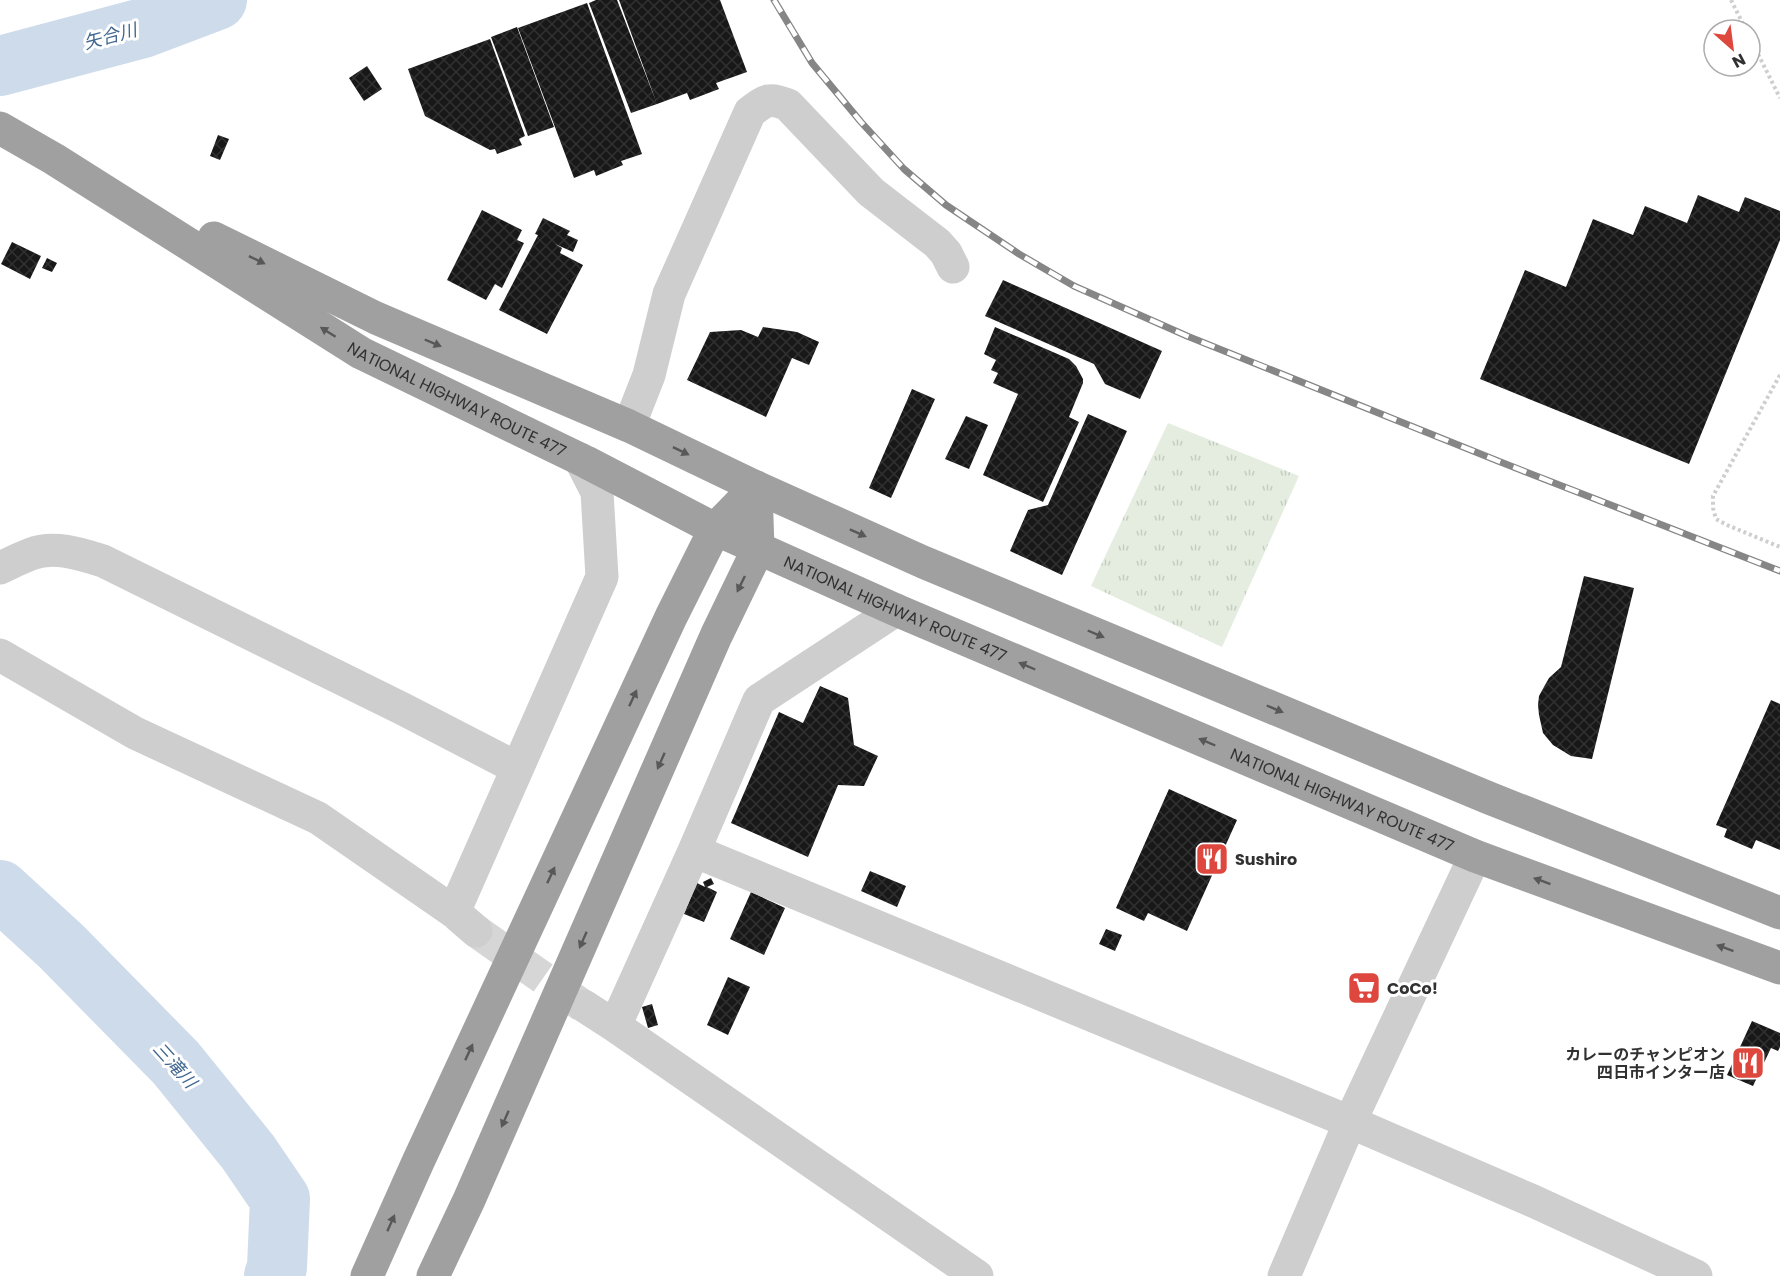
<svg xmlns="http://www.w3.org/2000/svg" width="1780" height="1276" font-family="Poppins,'Noto Sans JP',sans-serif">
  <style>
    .grass { fill: url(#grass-tufts) }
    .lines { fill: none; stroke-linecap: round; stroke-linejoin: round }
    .river { stroke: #cddbeb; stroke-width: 60 }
    .building { fill: url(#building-cross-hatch) }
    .minor-tunnel { stroke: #d6d6d6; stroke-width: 33; stroke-dasharray: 33 16; stroke-linecap: butt }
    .path { stroke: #cecece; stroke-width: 4; stroke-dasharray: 3 3; stroke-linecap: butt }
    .minor { stroke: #cecece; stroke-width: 33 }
    .trunk { stroke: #a0a0a0; stroke-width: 33 }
    .rail-casing { stroke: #868686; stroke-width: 7 }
    .rail { stroke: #fff; stroke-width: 4.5; stroke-dasharray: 14; stroke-linecap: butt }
    .oneway { fill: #585858 }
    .labels { text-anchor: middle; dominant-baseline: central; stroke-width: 6; stroke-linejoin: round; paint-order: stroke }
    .street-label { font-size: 16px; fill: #313131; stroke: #fff }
    .poi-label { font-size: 16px; font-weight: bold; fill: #313131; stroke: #fff; text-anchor: start }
    .water-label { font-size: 18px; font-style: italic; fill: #416790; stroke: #fff }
  </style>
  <defs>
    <pattern id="grass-tufts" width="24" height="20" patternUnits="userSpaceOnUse" patternTransform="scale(1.5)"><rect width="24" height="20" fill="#e5ede0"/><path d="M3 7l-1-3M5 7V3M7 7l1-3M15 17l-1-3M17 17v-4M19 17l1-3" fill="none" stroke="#c5ccc1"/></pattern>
    <pattern id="building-cross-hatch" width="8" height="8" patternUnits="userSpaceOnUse" patternTransform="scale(1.5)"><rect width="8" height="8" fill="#181818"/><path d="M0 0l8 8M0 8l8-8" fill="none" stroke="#313131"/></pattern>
  </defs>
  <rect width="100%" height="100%" fill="#fff"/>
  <!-- grass -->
  <path class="grass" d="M1168,423l131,53 -77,171 -131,-61z"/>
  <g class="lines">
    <!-- river -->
    <path class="river" d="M0,66l143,-38 74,-28
      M0,890l61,56 115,117 72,89 32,47 -3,68 -3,9"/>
  </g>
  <!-- building -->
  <path class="building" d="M596,0h21l40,104 -26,9 -42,-110z
    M619,0h101l27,72 -31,11 3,6 -29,11 -3,-7 -30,11z
    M587,3l55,151 -21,7 2,4 -27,11 -2,-6 -20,8 -56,-150z
    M517,27l37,100 -26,9 -37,-99z
    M490,39l35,97 -6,3 3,6 -25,9 -2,-5 -5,1 -65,-34 -17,-47z
    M367,66l15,23 -18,12 -15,-23z
    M218,135l11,4 -9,21 -10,-4z
    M1698,195l41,17 6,-15 35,14v29l-91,224 -209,-85 45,-109 41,17 27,-68 40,16 12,-29 42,17z
    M482,210l40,20 -5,10 7,3 -22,45 -7,-4 -9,16 -39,-20z
    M543,218l27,13 -3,4 11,5 -5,12 -18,-8 7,4 -2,5 23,12 -36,69 -48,-24 39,-75 -3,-1z
    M12,242l29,14 -11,23 -29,-15z
    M47,258l10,5 -5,9 -10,-4z
    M1003,280l159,71 -22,48 -35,-15 -11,-20 -109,-48z
    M763,327l34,5 22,10 -10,23 -17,-7 -26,59 -79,-37 23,-48 31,-2 17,7z
    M995,327l74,32 7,7 7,13v4l-14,34 10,5 -36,80 -60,-27 35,-81 -25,-11 5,-10 -7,-3 5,-10 -12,-6z
    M912,389l23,10 -44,99 -22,-10z
    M1088,414l39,17 -65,144 -52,-24 18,-41 20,-5z
    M966,416l22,9 -19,44 -24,-10z
    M1584,576l50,12 -42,171 -21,-3 -18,-11 -10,-12 -4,-18 -1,-10 1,-9 6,-11 4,-7 12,-11z
    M820,686l28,12 6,47 24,11 -14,30 -26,-1 -30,72 -77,-34 48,-111 24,11z
    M1771,700l9,4v146l-24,-10 -4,9 -28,-12 3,-8 -11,-4z
    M1169,789l68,31 -50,111 -39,-18 -4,8 -28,-13z
    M870,871l36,15 -9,21 -36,-16z
    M711,878l3,6 -7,3 10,5 -13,30 -20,-8 13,-31 8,4 -2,-5z
    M751,892l34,16 -21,47 -34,-16z
    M1106,929l16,6 -7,16 -16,-7z
    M728,977l22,10 -22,48 -21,-10z
    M652,1004l6,21 -10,3 -6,-21z
    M1752,1021l28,12v14l-2,4 -7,-3 -18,38 -26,-11z"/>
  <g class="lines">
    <!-- minor-tunnel -->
    <path class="minor-tunnel" d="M476,931l107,75"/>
    <!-- path -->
    <path class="path" d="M1731,0l15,30
      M1750,38l30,60
      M1780,375l-67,121v12l3,11 11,6 53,22"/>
    <!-- minor -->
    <path class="minor" d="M629,426l20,-51 20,-81 81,-182c16,-12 19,-15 38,-7l83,87 66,51 9,10 7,14
      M0,568c10,-5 21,-10 31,-14 23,-9 50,0 72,7l300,148 114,59
      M0,655l135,78 183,85 136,94 22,19
      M694,851l656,271 183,79 163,75
      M454,912l148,-335 -5,-85 -17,-33
      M584,1006l31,20 362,250
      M615,1026l79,-175 65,-151 137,-90
      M1284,1276l66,-154 125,-266"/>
    <!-- trunk -->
    <g class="trunk">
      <path id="s1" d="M0,128l54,31 307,194 225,109 129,67 181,81 579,246 305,112"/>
      <path d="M214,238l162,80 253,108 127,61 167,75 566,236 291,115"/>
      <path d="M367,1276l51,-114 253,-545 44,-88 41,-42"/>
      <path d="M433,1276l36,-76 247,-564 42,-87 -2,-62"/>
    </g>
    <!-- rail casing -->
    <g class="rail-casing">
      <path id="rail" d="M774,0l38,63 49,59 43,47 42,36 73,49 55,32 113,50 311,125 282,110"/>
    </g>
    <!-- rail -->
    <use href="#rail" class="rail"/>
  </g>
  <!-- one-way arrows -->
  <defs><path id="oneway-solid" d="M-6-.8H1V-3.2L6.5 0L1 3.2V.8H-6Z" transform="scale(1.5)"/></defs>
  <g class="oneway">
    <use href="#oneway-solid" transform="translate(257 260) rotate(26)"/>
    <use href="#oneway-solid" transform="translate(328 332) rotate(-148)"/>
    <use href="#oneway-solid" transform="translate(433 343) rotate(23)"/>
    <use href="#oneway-solid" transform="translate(681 451) rotate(26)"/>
    <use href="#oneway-solid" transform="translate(858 533) rotate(24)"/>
    <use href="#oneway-solid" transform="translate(741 584) rotate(116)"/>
    <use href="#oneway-solid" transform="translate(1096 634) rotate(23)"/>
    <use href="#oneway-solid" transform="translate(1027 666) rotate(-157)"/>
    <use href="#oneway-solid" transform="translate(633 698) rotate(-65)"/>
    <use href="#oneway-solid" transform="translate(1275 709) rotate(23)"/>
    <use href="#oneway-solid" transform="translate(1207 742) rotate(-157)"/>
    <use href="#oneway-solid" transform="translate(661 761) rotate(114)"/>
    <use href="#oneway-solid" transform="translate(551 875) rotate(-65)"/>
    <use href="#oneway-solid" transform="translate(1542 881) rotate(-160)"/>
    <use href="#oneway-solid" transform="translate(583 940) rotate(114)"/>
    <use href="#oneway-solid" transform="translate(1725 948) rotate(-160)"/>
    <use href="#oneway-solid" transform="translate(469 1052) rotate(-65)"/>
    <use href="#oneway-solid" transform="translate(505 1119) rotate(114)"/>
    <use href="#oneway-solid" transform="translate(391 1223) rotate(-66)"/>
  </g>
  <!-- icons -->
  <defs>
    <g id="restaurant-square" transform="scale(1.725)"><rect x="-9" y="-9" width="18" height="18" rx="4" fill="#de473d" stroke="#fff"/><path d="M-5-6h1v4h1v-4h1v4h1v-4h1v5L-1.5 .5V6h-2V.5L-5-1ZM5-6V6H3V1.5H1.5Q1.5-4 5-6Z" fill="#fff"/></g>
    <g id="supermarket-square" transform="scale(1.725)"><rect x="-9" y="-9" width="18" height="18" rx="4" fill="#de473d" stroke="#fff"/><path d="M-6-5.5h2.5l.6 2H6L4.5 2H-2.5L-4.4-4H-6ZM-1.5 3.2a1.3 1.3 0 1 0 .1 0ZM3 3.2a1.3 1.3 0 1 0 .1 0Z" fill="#fff"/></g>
  </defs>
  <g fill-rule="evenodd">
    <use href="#restaurant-square" x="1212" y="859"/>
    <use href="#supermarket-square" x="1364" y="988"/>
    <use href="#restaurant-square" x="1748" y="1063"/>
  </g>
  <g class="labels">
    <!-- street labels -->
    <g class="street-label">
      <text stroke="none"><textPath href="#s1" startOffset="532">NATIONAL HIGHWAY ROUTE 477</textPath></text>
      <text stroke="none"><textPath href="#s1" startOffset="1018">NATIONAL HIGHWAY ROUTE 477</textPath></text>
      <text stroke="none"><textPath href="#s1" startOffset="1504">NATIONAL HIGHWAY ROUTE 477</textPath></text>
    </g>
    <!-- poi labels -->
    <g class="poi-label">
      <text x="1235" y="859">Sushiro</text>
      <text x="1387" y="988">CoCo!</text>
      <text x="1725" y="1054" text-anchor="end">カレーのチャンピオン<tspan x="1725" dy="18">四日市インター店</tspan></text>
    </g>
    <!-- water labels -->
    <g class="water-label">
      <text transform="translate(110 36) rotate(-15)">矢合川</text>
      <text transform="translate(175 1065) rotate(48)">三滝川</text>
    </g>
  </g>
  <!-- north arrow -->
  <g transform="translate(1732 48) rotate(152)"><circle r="28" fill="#ffffff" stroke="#adadad" stroke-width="1.5"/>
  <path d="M0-4.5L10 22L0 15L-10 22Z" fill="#de473d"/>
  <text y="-9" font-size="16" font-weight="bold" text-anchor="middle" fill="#313131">N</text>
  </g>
</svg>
